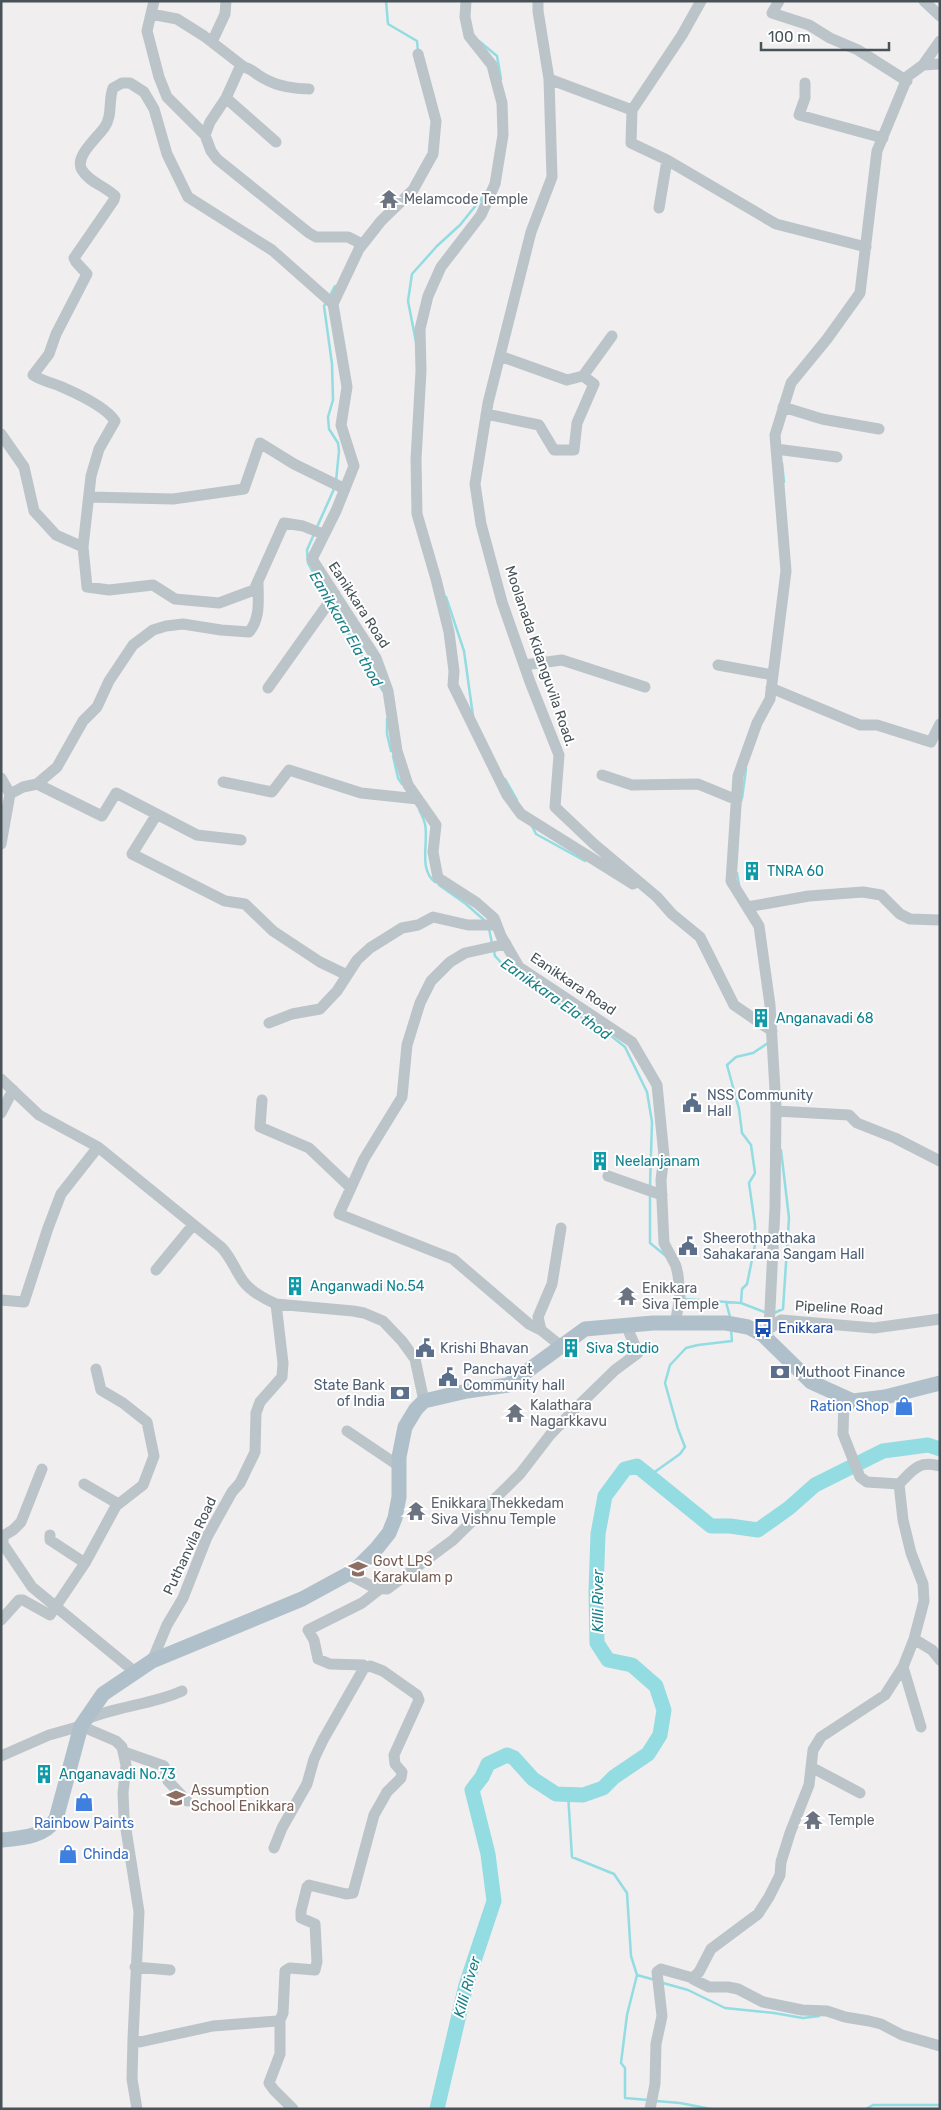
<svg xmlns="http://www.w3.org/2000/svg" width="941" height="2110" font-family="Rubik,sans-serif">
  <style>
    .lines { fill: none; stroke-linecap: round; stroke-linejoin: round }
    .stream { stroke: #92dce2; stroke-width: 2.5 }
    .river { stroke: #92dce2; stroke-width: 15 }
    .minor { stroke: #bbc4c9; stroke-width: 11 }
    .major { stroke: #b0c0ca; stroke-width: 15 }
    .labels { text-anchor: middle; dominant-baseline: central; stroke-width: 4; stroke-linejoin: round; paint-order: stroke }
    .worship-label { font-size: 14px; fill: #5b616d; stroke: #fff; text-anchor: start }
    .street-label { font-size: 14px; fill: #485359; stroke: #fff }
    .culture-label { font-size: 14px; fill: #0d838f; stroke: #fff; text-anchor: start }
    .service-label { font-size: 14px; fill: #4e5e75; stroke: #fff; text-anchor: start }
    .transit-label { font-size: 14px; fill: #164399; stroke: #fff; text-anchor: start }
    .shop-label { font-size: 14px; fill: #366cbe; stroke: #fff; text-anchor: end }
    .education-label { font-size: 14px; fill: #785e54; stroke: #fff; text-anchor: start }
    .water-label { font-size: 15px; font-style: italic; fill: #1b828a; stroke: #fff }
  </style>
  <rect width="100%" height="100%" fill="#f0eeee"/>
  <g class="lines">
    <!-- stream -->
    <path class="stream" d="M386,1l2,23 29,17 1,11
      M479,41l18,15 4,23
      M329,297l6,-11
      M326,303l-2,3 8,58 1,36 -5,17 1,12 9,14 1,8 -3,30
      M416,342l-8,-41 4,-27 25,-28 23,-21 25,-31
      M782,463l2,19
      M317,527l17,-38
      M314,534l-7,16 1,13 20,37
      M446,597l18,54 9,65
      M331,607l11,20 9,9 32,55
      M387,719v15l4,17
      M393,756l5,22 4,6
      M505,779l12,21
      M742,798l4,-29
      M419,809c2,5 5,10 6,15 4,18 -7,45 10,58
      M532,826l4,8 49,27
      M737,873l2,12
      M439,885l27,19 18,16
      M489,929l3,14
      M494,951l1,5 11,12 33,24 66,39 20,16 22,45 5,30 -2,64
      M650,1194v49l16,13
      M684,1299l57,4 1,-14 5,-5 8,-39v-20l-6,-42 6,-10 -4,-28 -9,-12 -3,-24 -12,-44 9,-8 17,-4 15,-10
      M726,1302l4,15
      M741,1303l26,10
      M772,1314l11,-5 6,-91 -8,-68
      M649,1476l31,-22 5,-7 -7,-18 -13,-46 5,-18 16,-17 12,-3 34,-4 -1,-11
      M568,1794l4,63 42,17 13,19 4,63 6,19 -10,40 -6,48 4,5v30l23,2
      M637,1975l18,5
      M663,1983l25,7 37,18 49,5 29,5 16,-2
      M656,2101l24,2 31,6
      M866,2109l7,-4h67"/>
    <!-- river -->
    <path class="river" d="M437,2109l29,-124 28,-84 -6,-47 -16,-64 10,-13 6,-13 19,-9 7,3 19,21 23,15 27,1 20,-7 11,-11 34,-23 12,-19 4,-25 -8,-24 -24,-21 -24,-5 -11,-17 -1,-52 2,-57 7,-38 20,-27 12,-3 74,60h19l28,4 31,-22 26,-23 68,-34 45,-6 12,4"/>
    <!-- minor -->
    <path class="minor" d="M154,1l-7,30 12,46 8,20 38,38
      M466,1l-1,16 4,19 23,29 3,12 7,26 1,32 -8,49 -14,31 -40,52 -13,29 -8,33 1,42 -5,88 1,55 19,65 13,53 5,39 -1,14 54,110 14,19 112,70
      M538,1v10l11,68 3,98 -21,55 -43,171 -13,81 6,40 21,78 28,80 29,73 -4,52 39,37 63,53 15,17 28,23 34,68 38,26
      M779,1l-7,12 37,12 21,13 28,12 49,31
      M924,1l16,15
      M151,14l26,5 27,17 40,31
      M212,42l13,-28 1,-13
      M923,65l17,-24
      M549,79l83,31
      M805,83v15l-6,17 84,23
      M309,89c-14,0 -32,-3 -44,-10 -9,-4 -15,-13 -25,-12l-14,31 -16,24 -5,13 6,16 6,8 92,74 7,4h32l14,7
      M226,98l50,44
      M667,160l-36,-17 1,-33 50,-75 19,-34
      M659,208l8,-48 109,64 90,23
      M333,304l26,-55 22,-28 32,-31 20,-36 3,-33 -18,-67
      M500,356l67,24 16,-4 29,-40
      M783,407l39,12 57,10
      M486,414l53,11 15,25h20l3,-27 17,-39 -11,-8
      M1,434l23,33 10,44 22,24 27,12 8,-71 8,-27 16,-28c-9,-14 -37,-27 -53,-34 -9,-4 -20,-6 -29,-12l16,-21 7,-20 31,-60 -11,-12 -2,-4 40,-58 1,-4c-10,-10 -26,-14 -33,-26 -8,-13 14,-31 22,-42 9,-12 4,-27 9,-40l9,-5h8l14,9 10,17 13,45 21,43 84,53 61,54 14,83 -6,38 13,41 -18,45 -24,48 64,99 12,33 9,60 11,34 28,40 -3,27 5,26 39,25 17,15 7,18 18,31 113,75 25,43 7,71 -3,24 3,63 12,23 2,9 2,22 -5,27
      M776,449l61,8
      M89,497l84,2 71,-10 16,-46 34,21 51,25
      M83,547l4,40 22,3 44,-5 22,14 44,4 35,-13 30,-67 19,3 20,8
      M524,665l38,-5 83,27
      M718,665l55,10
      M268,688l67,-94
      M771,688l89,37h17l54,17 9,-18
      M602,775l30,10 66,-1 39,16
      M1,778l9,16 -9,50
      M223,782l49,10 17,-22 72,23 57,6
      M37,784l65,32 14,-23 81,42 44,5
      M10,794l13,-7 14,-3 20,-17 26,-46 14,-14 12,-26 24,-36 20,-15 13,-4 17,-2 38,6 28,2c12,-14 9,-33 9,-50
      M157,814l-25,40 93,47 20,3 28,27 47,31 27,13
      M747,907l62,-11 54,-4 18,3 19,19 10,5 30,1
      M506,944l-41,9 -15,9 -19,19 -11,22 -13,42 -5,52 -38,62 -25,55 114,45 76,65 12,6
      M269,1023l23,-9 28,-5 17,-18 20,-31 13,-12 32,-20 16,-3 15,-8 35,8h28
      M1,1079l38,36 59,32 123,100c10,10 14,23 22,34 7,10 22,18 33,23l77,7 11,2 19,8 19,20 13,18 9,42
      M262,1100l-2,27 49,21 42,40
      M776,1111l73,4 8,8 38,15 45,23
      M1,1113l12,-23
      M608,1176l54,19
      M156,1270l37,-45
      M1,1300l23,2 24,-74 13,-34 37,-47
      M769,1329l12,-9 93,8 66,-9
      M763,1335l6,-6 6,-121 1,-101 -6,-102 -11,-79 -28,-45 7,-105 19,-53 13,-24 16,-128 -11,-136 16,-52 36,-44 33,-46 17,-142 31,-75 15,-11 17,-1
      M561,1346l-20,-16 -3,-13 14,-33 9,-56
      M96,1369l5,21 22,13 24,19 7,34 -11,29 -27,21
      M347,1431l52,35
      M42,1469l-21,53 -8,8 -10,6v8l29,43 103,85
      M899,1484c14,-14 19,-24 41,-18
      M50,1535v5l35,23
      M348,1574l27,14 12,1 66,-49 67,-66 30,-39 21,-22 44,-43 23,-17 -12,-28
      M1,1620l18,-20h4l27,15 35,-52 31,-57 -1,-4 -31,-18
      M914,1639l18,11 8,10
      M152,1661l15,-36 16,-27 24,-61 25,-45 8,-9 15,-31 1,-39 4,-11 22,-25 1,-14 -7,-59
      M903,1667l18,60
      M84,1720c32,-14 67,-15 98,-29
      M124,1752l40,14 4,15 19,20
      M1,1756l48,-21 32,-9 35,15 6,6 4,18 -3,28 1,24 15,95 -6,127 7,3 73,-16 64,-5 3,-1 3,-7 2,-42 5,-3 25,2 2,-8 -2,-38 -14,-6v-7l6,-24 2,-2 37,9 7,-1 21,-78 13,-23 14,-14 1,-6 -7,-8 -1,-9 25,-55 -2,-5 -34,-24 -13,-5 -6,2
      M811,1767l49,26
      M274,1848l8,-20 25,-44 7,-25 9,-19 41,-72 -1,-3 -33,-1 -12,-5 -4,-19 -6,-10 54,-27 18,-14
      M135,1967l35,3
      M691,1978l18,9h19l10,2 25,13 39,8 25,1 18,6 24,4 12,3 21,11 38,11
      M280,2020v34l-11,29 5,7 19,19
      M133,2039l-1,40 5,30
      M650,2109l5,-25 1,-40 6,-28 -5,-44 4,-3 32,9 6,-6 12,-23 47,-35 11,-17 11,-22 1,-13 9,-29 19,-48 4,-35 8,-13 64,-42 18,-28 11,-28 10,-38 -1,-17 -12,-31 -8,-33 -4,-36 -32,-2 -7,-5 -17,-43 1,-37"/>
    <!-- major -->
    <path class="major" d="M1,1840c21,-2 43,-3 55,-21l25,-93 22,-32 49,-33 150,-62 46,-25 11,-8 18,-18 12,-15 6,-15 4,-21v-40l6,-30 11,-18 8,-8 43,-10 41,-6 77,-56 68,-6h73l22,4 15,8 48,47 42,19 32,-4 55,-14"/>
  </g>
  <!-- icons -->
  <defs>
    <g id="temple-bare" transform="scale(1.5)"><path d="M0-6L5-2H3V0L6.5 2.5H4V6H1.5V3h-3V6H-4V2.5H-6.5L-3 0V-2H-5Z" fill="#6b7280" stroke="#fff" stroke-width="2.5" paint-order="stroke"/></g>
    <g id="building-bare" transform="scale(1.5)"><path d="M-4-6H4V6H1V3H-1V6H-4ZM-2.5-4.3h1.7v1.8h-1.7ZM.8-4.3h1.7v1.8H.8ZM-2.5-1h1.7V.8h-1.7ZM.8-1h1.7V.8H.8Z" fill="#0f9aa8" stroke="#fff" stroke-width="2.5" paint-order="stroke"/></g>
    <g id="civic-bare" transform="scale(1.5)"><path d="M-.6-6.5H3V-4.5H.6V-3L4-1V1h2V6H-6V1h2V-1L-.6-3ZM-1.2 2.5V6h2.4V2.5Z" fill="#5c6f8a" stroke="#fff" stroke-width="2.5" paint-order="stroke"/></g>
    <g id="bus-bare" transform="scale(1.5)"><path d="M-5-6H5V4H4V6H2V4H-2V6H-4V4H-5ZM-3.5-4V0h7V-4ZM-3.5 1.2v1.5H-2V1.2ZM2 1.2v1.5H3.5V1.2Z" fill="#1a4fb4" stroke="#fff" stroke-width="2.5" paint-order="stroke"/></g>
    <g id="bank-bare" transform="scale(1.5)"><path d="M-6-4H6V4H-6ZM0-2.3a2.3 2.3 0 1 0 0 4.6a2.3 2.3 0 1 0 0-4.6Z" fill="#5c6f8a" stroke="#fff" stroke-width="2.5" paint-order="stroke"/></g>
    <g id="shop-bare" transform="scale(1.5)"><path d="M-5-2.5h2.3a2.7 3.5 0 0 1 5.4 0H5L5.5 6h-11ZM-1.5-2.5h3a1.5 2.3 0 0 0-3 0Z" fill="#3f7fe0" stroke="#fff" stroke-width="2.5" paint-order="stroke"/></g>
    <g id="school-bare" transform="scale(1.5)"><path d="M0-5L7-2L0 1L-7-2ZM-4 1L0 2.5L4 1V4Q0 6-4 4Z" fill="#8d6e63" stroke="#fff" stroke-width="2.5" paint-order="stroke"/></g>
  </defs>
  <g fill-rule="evenodd">
    <use href="#temple-bare" x="389" y="199"/>
    <use href="#building-bare" x="752" y="871"/>
    <use href="#building-bare" x="761" y="1018"/>
    <use href="#civic-bare" x="692" y="1103"/>
    <use href="#building-bare" x="600" y="1161"/>
    <use href="#civic-bare" x="688" y="1246"/>
    <use href="#building-bare" x="295" y="1286"/>
    <use href="#temple-bare" x="627" y="1296"/>
    <use href="#bus-bare" x="763" y="1328"/>
    <use href="#civic-bare" x="425" y="1348"/>
    <use href="#building-bare" x="571" y="1348"/>
    <use href="#bank-bare" x="780" y="1372"/>
    <use href="#civic-bare" x="448" y="1377"/>
    <use href="#bank-bare" x="400" y="1393"/>
    <use href="#shop-bare" x="904" y="1406"/>
    <use href="#temple-bare" x="515" y="1413"/>
    <use href="#temple-bare" x="416" y="1511"/>
    <use href="#school-bare" x="358" y="1569"/>
    <use href="#building-bare" x="44" y="1774"/>
    <use href="#school-bare" x="176" y="1798"/>
    <use href="#shop-bare" x="84" y="1802"/>
    <use href="#temple-bare" x="813" y="1820"/>
    <use href="#shop-bare" x="68" y="1854"/>
  </g>
  <g class="labels">
    <!-- worship labels -->
    <g class="worship-label">
      <text x="404" y="199">Melamcode Temple</text>
      <text x="642" y="1288">Enikkara<tspan x="642" dy="16">Siva Temple</tspan></text>
      <text x="530" y="1405">Kalathara<tspan x="530" dy="16">Nagarkkavu</tspan></text>
      <text x="431" y="1503">Enikkara Thekkedam<tspan x="431" dy="16">Siva Vishnu Temple</tspan></text>
      <text x="828" y="1820">Temple</text>
    </g>
    <!-- street labels -->
    <g class="street-label">
      <text transform="translate(359 605) rotate(57)">Eanikkara Road</text>
      <text transform="translate(540 656) rotate(71)">Moolanada Kidanguvila Road.</text>
      <text transform="translate(573 984) rotate(34)">Eanikkara Road</text>
      <text transform="translate(839 1308) rotate(3)">Pipeline Road</text>
      <text transform="translate(190 1546) rotate(-65)">Puthanvila Road</text>
    </g>
    <!-- culture labels -->
    <g class="culture-label">
      <text x="767" y="871">TNRA 60</text>
      <text x="776" y="1018">Anganavadi 68</text>
      <text x="615" y="1161">Neelanjanam</text>
      <text x="310" y="1286">Anganwadi No.54</text>
      <text x="586" y="1348">Siva Studio</text>
      <text x="59" y="1774">Anganavadi No.73</text>
    </g>
    <!-- service labels -->
    <g class="service-label">
      <text x="707" y="1095">NSS Community<tspan x="707" dy="16">Hall</tspan></text>
      <text x="703" y="1238">Sheerothpathaka<tspan x="703" dy="16">Sahakarana Sangam Hall</tspan></text>
      <text x="440" y="1348">Krishi Bhavan</text>
      <text x="463" y="1369">Panchayat<tspan x="463" dy="16">Community hall</tspan></text>
      <text x="795" y="1372">Muthoot Finance</text>
      <text x="385" y="1385" text-anchor="end">State Bank<tspan x="385" dy="16">of India</tspan></text>
    </g>
    <!-- transit labels -->
    <g class="transit-label">
      <text x="778" y="1328">Enikkara</text>
    </g>
    <!-- shop labels -->
    <g class="shop-label">
      <text x="889" y="1406">Ration Shop</text>
      <text x="84" y="1823" text-anchor="middle">Rainbow Paints</text>
      <text x="83" y="1854" text-anchor="start">Chinda</text>
    </g>
    <!-- education labels -->
    <g class="education-label">
      <text x="373" y="1561">Govt LPS<tspan x="373" dy="16">Karakulam p</tspan></text>
      <text x="191" y="1790">Assumption<tspan x="191" dy="16">School Enikkara</tspan></text>
    </g>
    <!-- water labels -->
    <g class="water-label">
      <text transform="translate(346 629) rotate(60)">Eanikkara Ela thod</text>
      <text transform="translate(556 999) rotate(35)">Eanikkara Ela thod</text>
      <text transform="translate(598 1601) rotate(-90)">Killi River</text>
      <text transform="translate(467 1987) rotate(-74)">Killi River</text>
    </g>
  </g>
  <!-- border -->
  <rect width="941" height="2110" fill="none" stroke="#485359" stroke-width="5"/>
  <!-- scale -->
  <path d="M761 42v8h128v-8" fill="none" stroke="#485359" stroke-width="2.5"/>
  <text x="768" y="42" font-size="15" fill="#485359" stroke="#ffffff" stroke-width="4" paint-order="stroke">100 m</text>
</svg>
